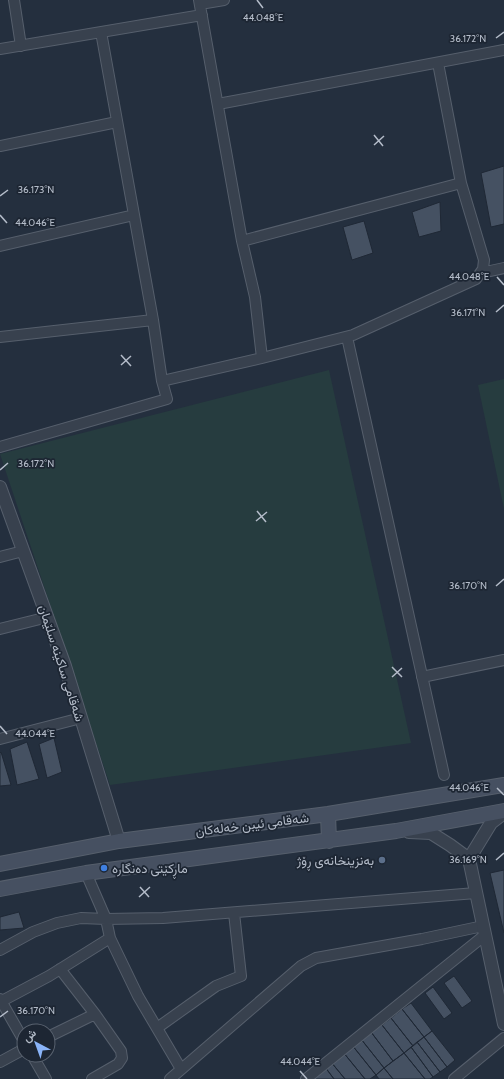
<svg xmlns="http://www.w3.org/2000/svg" width="504" height="1079" font-family="Cabin,Vazirmatn,sans-serif">
  <style>
    .green { fill: #263c3f }
    .building { fill: #455162; stroke: #1f2835 }
    .lines { fill: none; stroke-linecap: round; stroke-linejoin: round }
    .minor-casing { stroke: #565f6c; stroke-width: 12 }
    .tertiary-casing { stroke: #565f6c; stroke-width: 14 }
    .secondary-casing { stroke: #565f6c; stroke-width: 16 }
    .minor { stroke: #38414e; stroke-width: 10 }
    .tertiary { stroke: #38414e; stroke-width: 12 }
    .secondary { stroke: #465061; stroke-width: 14 }
    .ticks { fill: none; stroke: #b4bcc9; stroke-width: 1.5 }
    .service-dot { fill: #5c6f8a; stroke: #1d2633; stroke-width: 1.5 }
    .shop-dot { fill: #3f7fe0; stroke: #1d2633; stroke-width: 1.5 }
    .labels { text-anchor: middle; dominant-baseline: central; stroke-width: 3.5; stroke-linejoin: round; paint-order: stroke }
    .street-label { font-size: 13px; fill: #b4bcc9; stroke: #1d2633 }
    .poi-label { font-size: 13px; fill: #b4bcc9; stroke: #1d2633; text-anchor: end }
    .ticks-label { font-size: 10px; text-anchor: middle; fill: #b4bcc9; stroke: #1d2633; stroke-width: 3.5; stroke-linejoin: round; paint-order: stroke }
  </style>
  <rect width="100%" height="100%" fill="#242f3e"/>
  <!-- green -->
  <path class="green" d="M329,370l82,373 -301,42 -110,-331z
    M504,379v130l-26,-124z"/>
  <!-- building -->
  <path class="building" d="M504,166v58l-13,3 -10,-54z
    M440,202l1,29 -22,6 -7,-25z
    M364,221l9,32 -21,7 -9,-33z
    M54,738l8,34 -15,6 -8,-34z
    M27,742l12,37 -22,6 -7,-36z
    M1,752l10,33 -11,1v-33z
    M504,870v63l-14,-60z
    M19,912l5,16 -24,2v-13z
    M454,976l18,25 -10,7 -18,-25z
    M433,987l19,26 -8,6 -19,-26z
    M411,1003l21,28 -8,6 -22,-28z
    M402,1009l22,28 -11,9 -22,-28z
    M391,1018l22,28 -9,7 -22,-28z
    M382,1025l22,28 -11,8 -22,-29z
    M432,1031l23,29 -8,7 -23,-30z
    M371,1032l22,29 -9,7 -23,-29z
    M424,1037l23,30 -7,5 -23,-30z
    M361,1039l23,29 -8,7 -24,-30z
    M417,1042l23,30 -7,5 -22,-30z
    M352,1045l24,30 -6,4h-5l-22,-27z
    M411,1047l22,30 -3,2h-5l-21,-26z
    M343,1052l22,27h-20l-14,-17z
    M404,1053l21,26h-32l-9,-11z
    M331,1062l14,17h-11l-9,-12z
    M325,1067l9,12h-24z
    M384,1068l9,11h-14l-3,-4z"/>
  <g class="lines">
    <!-- minor casing -->
    <g class="minor-casing">
      <path id="minor" d="M14,0l7,46
        M200,4l24,-4
        M0,49l202,-34
        M218,104l286,-54
        M0,146l117,-24
        M242,241l219,-58
        M0,246l134,-31
        M481,273l23,-5
        M0,337l153,-17
        M347,337l97,438
        M262,358l91,-23 123,-56 7,-10 1,-9 -23,-77 -23,-120
        M162,381l100,-23 -7,-61 -13,-56 -43,-241
        M0,447l167,-48 -5,-18 -9,-61 -52,-288
        M0,557l23,-6
        M0,629l48,-12
        M422,677l82,-17
        M0,739l81,-21
        M110,938l28,58 43,73
        M0,950l33,-18 24,-9 24,-5 25,1 57,-1 313,-25
        M60,969l35,45 26,37 1,7 -4,6 -26,15
        M0,999l24,42
        M0,1002l49,-26 61,-38 -4,-19 -20,-46
        M157,1028l59,-42 25,-10 -7,-63
        M48,1037l47,-23
        M32,1055l14,24
        M0,1062l24,-13
        M170,1079l131,-113 15,-8 106,-19 61,-13
        M306,1079l179,-144
        M454,1079l50,-41"/>
    </g>
    <!-- tertiary casing -->
    <g class="tertiary-casing">
      <path id="tertiary" d="M0,487l65,179 54,175
        M409,832l22,1 19,12 19,14 35,165
        M469,859l22,-36 13,-10"/>
    </g>
    <!-- secondary casing -->
    <g class="secondary-casing">
      <path id="secondary" d="M328,814l1,27
        M0,864l119,-23 209,-27 176,-29
        M0,889l86,-16 310,-42 108,-20"/>
    </g>
    <!-- minor -->
    <use href="#minor" class="minor"/>
    <!-- tertiary -->
    <use href="#tertiary" class="tertiary"/>
    <!-- secondary -->
    <use href="#secondary" class="secondary"/>
  </g>
  <!-- ticks -->
  <path class="ticks" d="M257,0l6,8M496,38l8,-6M374,135l9,11M374,145l10,-9M0,196l8,-6M0,215l7,8M497,277l7,8M496,312l8,-7M121,355l10,11M121,365l10,-9M0,470l8,-7M257,511l9,11M256,521l11,-9M496,586l8,-7M392,667l10,10M392,677l10,-9M0,726l7,8M497,788l7,7M496,860l8,-7M140,887l9,10M139,897l11,-10M0,1017l8,-6M300,1071l7,8"/>
  <!-- markers -->
  <circle class="service-dot" cx="382" cy="860" r="4"/>
  <circle class="shop-dot" cx="104" cy="868" r="4"/>
  <g class="labels">
    <!-- street labels -->
    <g class="street-label">
      <text transform="translate(62 663) rotate(72)">شەقامی ساکینە سلێمان</text>
      <text transform="translate(252 824) rotate(-7)">شەقامی ئیبن خەلەکان</text>
    </g>
    <!-- poi labels -->
    <g class="poi-label">
      <text x="374" y="860">بەنزینخانەی ڕۆژ</text>
      <text x="112" y="868" text-anchor="start">ماڕكێتی دەنگارە</text>
    </g>
  </g>
  <g class="ticks-label">
    <text x="263" y="21">44.048°E</text>
    <text x="468" y="42">36.172°N</text>
    <text x="36" y="193">36.173°N</text>
    <text x="35" y="226">44.046°E</text>
    <text x="469" y="280">44.048°E</text>
    <text x="468" y="316">36.171°N</text>
    <text x="36" y="467">36.172°N</text>
    <text x="468" y="589">36.170°N</text>
    <text x="35" y="737">44.044°E</text>
    <text x="469" y="791">44.046°E</text>
    <text x="468" y="863">36.169°N</text>
    <text x="36" y="1014">36.170°N</text>
    <text x="300" y="1065">44.044°E</text>
  </g>
  <!-- north arrow -->
  <g transform="translate(36 1043) rotate(319)"><circle r="19" fill="#1d2633" stroke="#59626f"/>
  <path d="M0-3L7 15L0 10L-7 15Z" fill="#8ab4f8"/>
  <text y="-6" font-size="11" font-weight="bold" text-anchor="middle" fill="#b4bcc9">ش</text>
  </g>
</svg>
